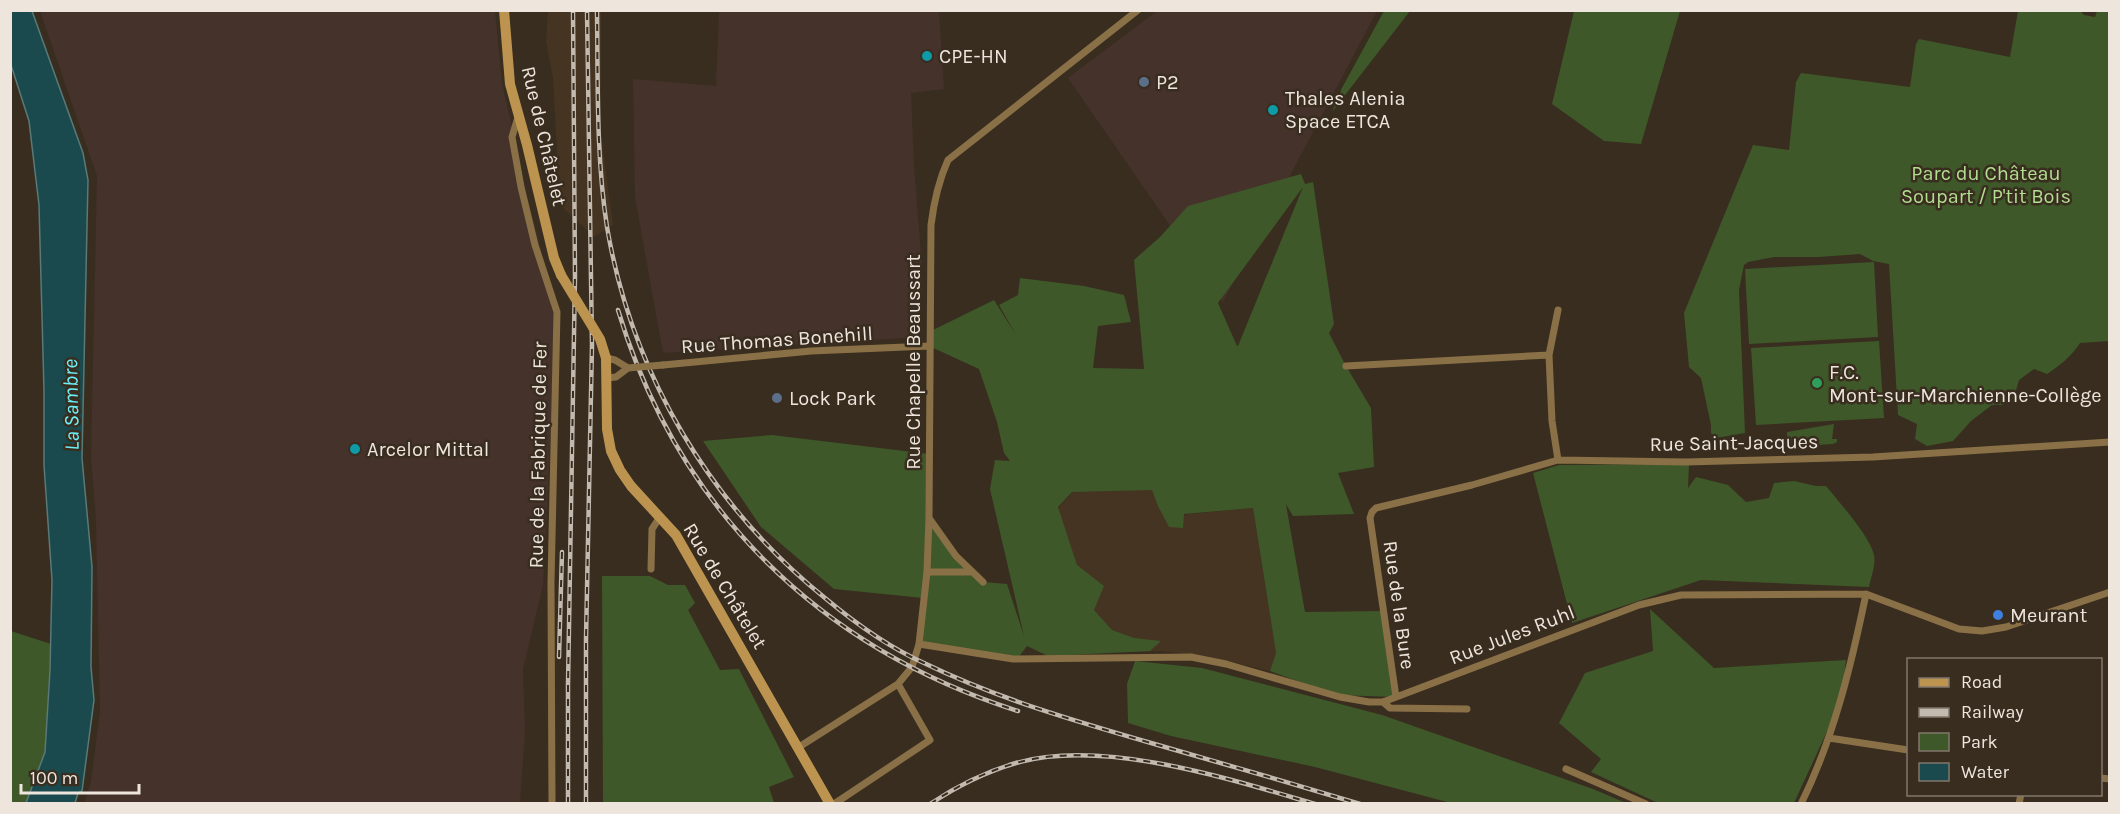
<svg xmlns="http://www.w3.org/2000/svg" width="2120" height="814" font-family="Karla,sans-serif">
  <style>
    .built { fill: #453421 }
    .industrial { fill: #45322b }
    .green { fill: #3e5829; fill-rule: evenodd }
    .water { fill: #1a4a4d; stroke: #5a7978; stroke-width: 1.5 }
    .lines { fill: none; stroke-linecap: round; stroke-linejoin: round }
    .minor { stroke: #8a7047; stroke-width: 7 }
    .secondary { stroke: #bc9450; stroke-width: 10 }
    .rail-casing { stroke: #c3baaf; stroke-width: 4.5 }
    .rail { stroke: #392d1f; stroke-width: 2; stroke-dasharray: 7; stroke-linecap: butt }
    .minor-bridge { stroke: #8a7047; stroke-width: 7 }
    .secondary-bridge { stroke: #bc9450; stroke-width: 10 }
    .culture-dot { fill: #0f9aa8; stroke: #392d1f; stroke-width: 2 }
    .service-dot { fill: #5c6f8a; stroke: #392d1f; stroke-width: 2 }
    .leisure-dot { fill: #2e9e5b; stroke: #392d1f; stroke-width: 2 }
    .shop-dot { fill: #3f7fe0; stroke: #392d1f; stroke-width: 2 }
    .labels { text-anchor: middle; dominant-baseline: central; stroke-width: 5; stroke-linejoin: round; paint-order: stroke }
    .poi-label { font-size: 20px; fill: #eee6dd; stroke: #392d1f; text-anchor: start }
    .street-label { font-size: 20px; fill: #eee6dd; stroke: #392d1f }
    .park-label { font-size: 20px; fill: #b1de8f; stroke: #392d1f }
    .water-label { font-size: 21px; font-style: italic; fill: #6ceef6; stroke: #392d1f }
  </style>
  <rect width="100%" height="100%" fill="#392d1f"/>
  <!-- built -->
  <path class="built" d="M548,10l53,1v125l12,89 -19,12 -34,-32 -7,-126 -7,-38z
    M1151,484l19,37 18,-7 65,-6 23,145 -6,18 -65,-15 -44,-5 -29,1 -29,-14 -45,-117 1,-14 13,-14 10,-6z"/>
  <!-- industrial -->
  <path class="industrial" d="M40,11h455l7,72 25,113 26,101v86l-10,202 -20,84 2,62 -5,72h-436l7,-21 9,-71 -4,-191 -5,-62 6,-282z
    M719,11h220l5,78 -33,4 3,73 8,101 -2,70 -257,16 -28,-156 -2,-118 83,7z
    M1157,11h220l-154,291 -155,-224z"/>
  <!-- green -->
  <path class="green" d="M1384,11h26l-78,101 10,-24z
    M1574,11h106l-39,133 -37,-3 -52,-37z
    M2018,11h62l4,4 11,2 2,-6h12v330l-29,2c-9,14 -20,22 -33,31l-13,-5 -15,11 -5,18 -12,7h-10l-21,16 -18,20 -26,5 -12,-7 2,-15 -19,-9 -9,-151 -16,-3 -13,-7 -41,3h-45l-26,5 -4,3 -5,25 6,143 -29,5 -5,-5v-8l-10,-47 -12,-11 -5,-54 69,-168 36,5 7,-68 5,-9 109,14 6,-43 3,-5 91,18z
    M1301,174l4,10 8,-2 21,142 -5,9 17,33 25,42 3,59 -36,6 16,41 -61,2 -7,-12 2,12 17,96 78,-1 13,86 -61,-2 -65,-24 6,-18 -23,-145 -69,6 -1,14 -14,-1 -11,-21 -6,-16 -80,2 -14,15 19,58 27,21 -10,24 18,20 22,8 27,3 -11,10 -102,5 -21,-10 -10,13 -98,-15 4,-46 -89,-9 -73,-62 -58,-86 69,-6 157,19 -1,69 55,59 24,2 17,52 -34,-147 5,-29 15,1 -6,-8 -7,-31 -18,-53 -50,-23v-14l65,-32 22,35 -17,-30 19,-10 2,-17 64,8 40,9 7,27 -33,4 -5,42 51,1 -10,-109 26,-23 28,-31zM1303,187l-65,159h-1l-19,-43z
    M1874,262l4,75 -129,7 -4,-75z
    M1879,341l5,77 -128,7 -5,-77z
    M1834,424l-2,15h5v3l-4,2 -46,3v-15z
    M1689,464l-1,24 8,-11 32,8 18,17 23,-4 5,-15 20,-2 22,5h10c12,15 44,50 48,69 2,10 -3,22 -5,32l-168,-7 -129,43 -39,-150 26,-8z
    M602,576h48l18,9h17l10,18 -7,7 32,60 19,-1 55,108 -25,10 5,16h-171z
    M1650,609l64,59 132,-8 -5,41 -47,102h-136l-67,-31 10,-13 -42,-36 26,-50 68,-22z
    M11,631l40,13 -6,108 -19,51 -15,1z
    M1135,661l67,7 180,47 211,74 33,14h-175l-136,-36 -144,-31 -43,-13 -1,-39z"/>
  <!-- water -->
  <path class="water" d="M10,11h22l51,142 5,27 -6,278 10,109 -1,100 3,33 -12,91 -4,2 -3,10h-49l19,-51 5,-82 2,-90 -8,-115v-74l-5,-186 -10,-84 -18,-56z"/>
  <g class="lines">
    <!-- minor -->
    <path class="minor" d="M518,117l-6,20 9,50 14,58 22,67 -6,270 1,222
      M1558,310l-9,45 3,66 6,39
      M606,358l9,2 13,8 -12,9 -10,1
      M663,365l148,-14 118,-5
      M1346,366l203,-11
      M929,518l27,38 27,26
      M651,569l1,-40 8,-12
      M927,572h45
      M919,644l94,15 178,-2 35,7 114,33 29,5h14l256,-97 42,-10 185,-1 93,35 23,2 24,-4 104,-35
      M1396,697l-26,-179 2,-6 4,-4 96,-23 86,-25 128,2 187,-5 237,-15
      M1383,702l7,6 77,1
      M1829,738l79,12
      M799,747l99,-63 14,-17 7,-23 8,-72 2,-54 2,-293c3,-24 7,-43 17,-65l190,-150
      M1566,769l80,35
      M2100,778l10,1
      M834,804l96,-64 -32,-56
      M1801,804c33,-67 50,-138 65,-210
      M2019,804l2,-10"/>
    <!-- secondary -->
    <path class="secondary" d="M504,10l6,74 17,61 27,113 7,17
      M606,358l1,71 4,22 9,19 11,16 45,49 154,269"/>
    <!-- rail casing -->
    <g class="rail-casing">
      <path id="rail" d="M597,10c1,73 -1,146 10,217 25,147 103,278 218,371 30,25 63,49 99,65 74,36 154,59 234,82 67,19 135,39 202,59
        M618,310c60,200 202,338 400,401
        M559,657l3,-105
        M568,804v-119l7,-409 -2,-266
        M586,804v-165l6,-294 -5,-335
        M930,804c27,-18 55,-32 86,-41 87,-25 214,16 299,41"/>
    </g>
    <!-- rail -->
    <use href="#rail" class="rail"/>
    <!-- minor-bridge -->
    <path class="minor-bridge" d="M628,368l35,-3"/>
    <!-- secondary-bridge -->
    <path class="secondary-bridge" d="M561,275l39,64 6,19"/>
  </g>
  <!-- markers -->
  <g class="culture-dot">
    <circle cx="927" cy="56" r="6"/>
    <circle cx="1273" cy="110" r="6"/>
    <circle cx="355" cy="449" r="6"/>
  </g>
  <g class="service-dot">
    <circle cx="1144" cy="82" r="6"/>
    <circle cx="777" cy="398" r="6"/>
  </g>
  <circle class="leisure-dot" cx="1817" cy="383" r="6"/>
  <circle class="shop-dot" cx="1998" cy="615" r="6"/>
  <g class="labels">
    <!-- poi labels -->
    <g class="poi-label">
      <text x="939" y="56">CPE-HN</text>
      <text x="1156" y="82">P2</text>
      <text x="1285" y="98">Thales Alenia<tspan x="1285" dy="23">Space ETCA</tspan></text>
      <text x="1829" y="372">F.C.<tspan x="1829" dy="23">Mont-sur-Marchienne-Collège</tspan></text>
      <text x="789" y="398">Lock Park</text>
      <text x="367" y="449">Arcelor Mittal</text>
      <text x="2010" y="615">Meurant</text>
    </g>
    <!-- street labels -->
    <g class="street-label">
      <text transform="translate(544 136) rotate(77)">Rue de Châtelet</text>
      <text transform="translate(777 340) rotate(-4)">Rue Thomas Bonehill</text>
      <text transform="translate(913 362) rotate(-90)">Rue Chapelle Beaussart</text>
      <text transform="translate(1734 443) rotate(-1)">Rue Saint-Jacques</text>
      <text transform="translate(538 455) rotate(-89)">Rue de la Fabrique de Fer</text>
      <text transform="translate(725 586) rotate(59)">Rue de Châtelet</text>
      <text transform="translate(1399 605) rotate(82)">Rue de la Bure</text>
      <text transform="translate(1512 635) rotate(-21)">Rue Jules Ruhl</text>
    </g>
    <!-- park labels -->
    <g class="park-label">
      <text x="1986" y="173">Parc du Château<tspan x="1986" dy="23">Soupart / P'tit Bois</tspan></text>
    </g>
    <!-- water labels -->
    <g class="water-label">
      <text transform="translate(71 405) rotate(-91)">La Sambre</text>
    </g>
  </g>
  <!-- border -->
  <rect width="2120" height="814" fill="none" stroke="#eee6dd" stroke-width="24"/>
  <!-- legend -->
  <rect x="1907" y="658" width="195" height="138" fill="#392d1f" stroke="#81776b" stroke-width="1.5"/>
  <rect x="1919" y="678" width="30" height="9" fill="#bc9450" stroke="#81776b" stroke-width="1.5"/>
  <text x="1961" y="688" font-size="18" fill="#eee6dd">Road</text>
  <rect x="1919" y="708" width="30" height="9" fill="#c3baaf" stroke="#81776b" stroke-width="1.5"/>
  <text x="1961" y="718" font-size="18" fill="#eee6dd">Railway</text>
  <rect x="1919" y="733" width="30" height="18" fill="#3e5829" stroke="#81776b" stroke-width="1.5"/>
  <text x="1961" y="748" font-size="18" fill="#eee6dd">Park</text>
  <rect x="1919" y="763" width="30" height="18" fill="#1a4a4d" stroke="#81776b" stroke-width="1.5"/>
  <text x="1961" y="778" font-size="18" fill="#eee6dd">Water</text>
  <!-- scale -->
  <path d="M21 784v9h118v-9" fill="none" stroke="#eee6dd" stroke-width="3"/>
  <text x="30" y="784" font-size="18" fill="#eee6dd" stroke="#392d1f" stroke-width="4.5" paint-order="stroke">100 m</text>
</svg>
